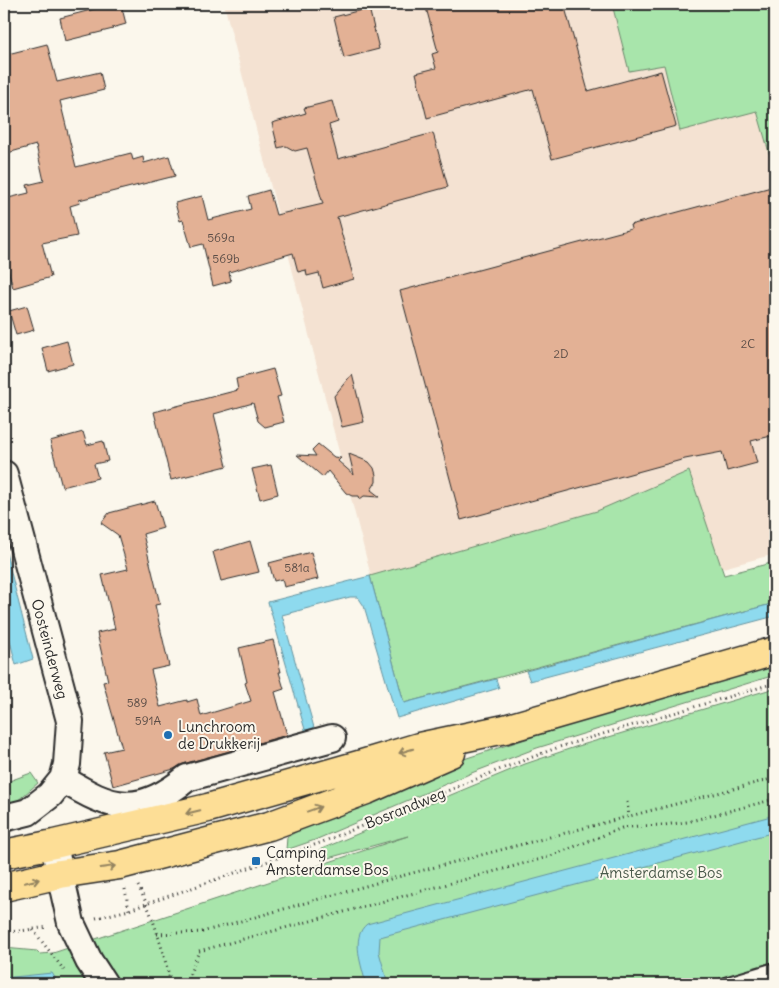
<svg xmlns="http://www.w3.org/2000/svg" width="779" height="988" font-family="Delius,sans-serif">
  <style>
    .built { fill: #f4e2d2 }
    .green { fill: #a8e5ab; stroke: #6a886b }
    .water { fill: #8edaee; stroke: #6694a0 }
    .building { fill: #e3b195; stroke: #2b2b2b }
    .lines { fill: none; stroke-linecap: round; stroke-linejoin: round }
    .lane-casing { stroke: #2b2b2b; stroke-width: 16 }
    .street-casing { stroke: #2b2b2b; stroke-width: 30 }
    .primary-casing { stroke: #2b2b2b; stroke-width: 31 }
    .path { stroke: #2b2b2b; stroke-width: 3; stroke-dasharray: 1 4; stroke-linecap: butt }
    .lane { stroke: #fbf7ec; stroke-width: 12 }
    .street { stroke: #fbf7ec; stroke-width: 26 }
    .primary { stroke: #fdde96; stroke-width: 28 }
    .oneway { stroke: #948460 }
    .poi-dot { fill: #1f6fb2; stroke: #fbf7ec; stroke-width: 2 }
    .labels { text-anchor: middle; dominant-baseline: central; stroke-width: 4; stroke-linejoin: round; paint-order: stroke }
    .number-label { font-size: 12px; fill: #594c46 }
    .street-label { font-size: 15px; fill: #2b2b2b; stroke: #fbf7ec }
    .poi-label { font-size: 15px; fill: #2b2b2b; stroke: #fbf7ec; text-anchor: start }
    .park-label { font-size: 15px; fill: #4a5a4b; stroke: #fbf7ec }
  </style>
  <rect width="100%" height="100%" fill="#fbf7ec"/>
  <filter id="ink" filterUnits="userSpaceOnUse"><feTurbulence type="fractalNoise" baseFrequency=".02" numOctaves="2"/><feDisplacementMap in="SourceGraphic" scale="10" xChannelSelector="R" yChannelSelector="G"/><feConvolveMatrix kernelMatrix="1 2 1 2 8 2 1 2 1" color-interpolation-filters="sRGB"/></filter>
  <g filter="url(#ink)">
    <!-- built -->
    <path class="built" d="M224,4h551v550l-383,104z"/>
    <!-- green -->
    <path class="green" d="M612,4h163v169l-18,-62 -77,20 -16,-66 -35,6z
      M689,471l35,104 51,-13v41l-371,100 -34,-127 227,-65z
      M775,662v13l-238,73 -63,24 -159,68 -29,10 1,-13 42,-24 104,-44 102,-33z
      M775,688v296h-771v-36l33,3 3,3 13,-1 355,-117 -87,24 -2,-10 206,-86 50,-17z
      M31,773l7,10 -23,20 -11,4v-24z"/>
    <!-- water -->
    <path class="water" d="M4,545l29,114 -17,6 -12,-48z
      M370,576l34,127 92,-24 3,9 -102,30 -33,-112 -6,-9h-8l-68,18 33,116 -9,2 -38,-131z
      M775,603v13l-245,65 -4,-10z
      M775,815v17l-395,105 -1,15 9,32h-22c-4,-17 -16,-47 1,-60z
      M52,973l7,11h-55v-6z"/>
    <!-- building -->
    <path class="building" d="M114,4h7l5,20 -14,4 1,1 -48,12 -5,-23z
      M425,4h139l24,87 73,-20 15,55 -124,33 -19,-70 -106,29 -11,-45 20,-5 -4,-14 6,-2z
      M369,8l10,41 -35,9 -10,-41z
      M47,44l10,38 43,-10 4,18 -44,11 16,66 55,-14 2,7 10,-3 1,6 25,-7 6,20 -96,24 1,3 -10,3 7,30 -35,7 9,34 -38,11 -9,-34v-55l25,-6 -2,-8 17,-4 -8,-36 -32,9v-99z
      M332,101l6,21 -9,3 9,34 95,-26 15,54 -111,30 17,62 -31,9 -4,-15 -12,3 -1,-6 -8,2 -5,-19 -64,19 2,9 -18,5 -10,-42 -12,3 -8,-27 -3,1 -5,-18 27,-7 6,24 43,-11 -3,-13 21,-6 7,25 47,-11 -16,-56 -12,3 -9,-5 -8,2 -6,-25 34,-10 -2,-5z
      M775,186v249l-24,6 6,22 -30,8 -5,-19 -37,7 -224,61 -61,-229 231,-62 -1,-4z
      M27,306l7,24 -18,5 -7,-24z
      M67,341l6,23 -25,7 -6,-23z
      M273,369l8,27 -4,1 7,25 -19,5 -7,-6 -5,-18 -39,11 13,52 -56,14 -17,-68 84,-22 -2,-11z
      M352,374l12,48 -22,5 -8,-31z
      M83,432l4,13 16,-4 5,20 -14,3 4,14 -36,9 -12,-46z
      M318,444l16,13 7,1 -3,3 16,14 -5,-21 20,8 5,6 2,7v7l-5,8 9,7 -16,-1 -4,3 -1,-3h-7l-6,-3 -18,-22 -5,6 -26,-22 19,1 -4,-6z
      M271,465l7,29 -18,5 -8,-30z
      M155,501l8,27 -20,6 17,70 -5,1 14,61 -18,4 9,37 27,-7v2l10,-3 4,17 50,-15 -6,-18 2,-1 -8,-34 34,-8 8,32h-2l5,17 -9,3 12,43 -104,29 -9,5 -61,17 -9,-34 18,-4 -19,-66 5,-1 -11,-48 18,-4 -13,-54 26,-6 -10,-34 -17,-12 8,-10z
      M250,541l9,31 -38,9 -8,-29z
      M311,552l7,27 -34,8 -2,-8 -8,2 -5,-18z"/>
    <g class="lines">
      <!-- lane casing -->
      <g class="lane-casing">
        <path id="lane" d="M725,984l50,-15"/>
      </g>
      <!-- street casing -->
      <g class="street-casing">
        <path id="street" d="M4,474l66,247 -3,43 -4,15 -13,16 -22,17 -24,6
          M63,779c49,31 76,38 124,-1l145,-40
          M54,844l6,30 11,49 18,38 15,23"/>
      </g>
      <!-- primary casing -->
      <g class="primary-casing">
        <path id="primary" d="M4,854l50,-10 154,-36 151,-43 60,-18 86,-18 270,-78
          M4,887l56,-13 60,-9 149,-39 100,-37 82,-36"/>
      </g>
      <!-- path -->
      <path class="path" d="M627,802l2,14
        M138,886c16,30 25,65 33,98
        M125,889l4,21
        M96,918l33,-8 191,-67 181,-74 58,-22 216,-64
        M33,930l31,40
        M4,932l16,-1 28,-4
        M157,934l45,-2 199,-56 374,-98
        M190,984l-1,-8 10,-25 349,-94 74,-29 17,-2 25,-1 23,-3 88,-23"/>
      <!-- lane -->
      <use href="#lane" class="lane"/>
      <!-- street -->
      <use href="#street" class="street"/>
      <!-- primary -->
      <use href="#primary" class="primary"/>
    </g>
    <!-- one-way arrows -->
    <defs><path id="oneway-shaft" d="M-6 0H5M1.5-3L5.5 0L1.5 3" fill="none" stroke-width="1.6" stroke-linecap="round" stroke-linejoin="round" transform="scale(1.25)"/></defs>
    <g class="oneway">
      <use href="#oneway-shaft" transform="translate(406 751) rotate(163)"/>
      <use href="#oneway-shaft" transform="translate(314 809) rotate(-20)"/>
      <use href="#oneway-shaft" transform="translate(193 812) rotate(167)"/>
      <use href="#oneway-shaft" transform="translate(108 867) rotate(-8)"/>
      <use href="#oneway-shaft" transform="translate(32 881) rotate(-13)"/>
    </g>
  </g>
  <!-- markers -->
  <g class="poi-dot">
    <circle cx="168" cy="735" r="5"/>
    <rect x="251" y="856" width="10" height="10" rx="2.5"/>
  </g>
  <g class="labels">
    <!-- number labels -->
    <g class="number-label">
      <text x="221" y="237">569a</text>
      <text x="226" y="258">569b</text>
      <text x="748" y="343">2C</text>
      <text x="561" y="353">2D</text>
      <text x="297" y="567">581a</text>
      <text x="137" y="702">589</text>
      <text x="148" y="720">591A</text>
    </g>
    <!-- street labels -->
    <g class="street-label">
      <text transform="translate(50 649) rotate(75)">Oosteinderweg</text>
      <text transform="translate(405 808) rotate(-22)">Bosrandweg</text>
    </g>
    <!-- poi labels -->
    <g class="poi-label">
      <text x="178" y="726">Lunchroom<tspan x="178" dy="17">de Drukkerij</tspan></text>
      <text x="266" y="852">Camping<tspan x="266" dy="17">Amsterdamse Bos</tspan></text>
    </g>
    <!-- park labels -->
    <g class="park-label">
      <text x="661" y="872">Amsterdamse Bos</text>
    </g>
  </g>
  <!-- margin -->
  <rect width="779" height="988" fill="none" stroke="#fbf7ec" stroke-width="20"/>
  <rect x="10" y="10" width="759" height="968" fill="none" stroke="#2b2b2b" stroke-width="2" filter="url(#ink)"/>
</svg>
